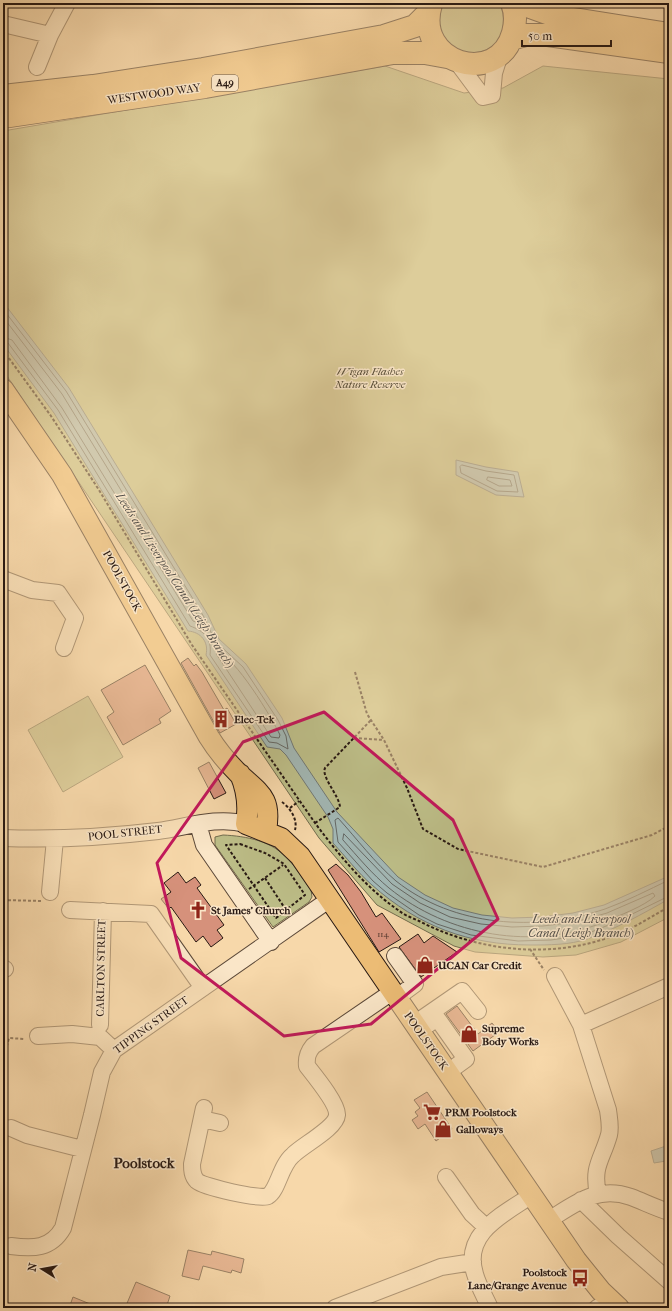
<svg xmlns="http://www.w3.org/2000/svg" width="672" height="1311" font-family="'IM FELL French Canon',serif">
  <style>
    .green { fill: #bdbe88; stroke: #726c4e }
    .water { fill: #a2b7b4; stroke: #717874 }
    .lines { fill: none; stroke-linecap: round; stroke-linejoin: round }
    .shore { stroke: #656864; stroke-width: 1 }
    .building { fill: #d6917b; stroke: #281913 }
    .minor-casing { stroke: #5c4939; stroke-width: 18 }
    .major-casing { stroke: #281913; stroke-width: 22 }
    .highway-casing { stroke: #281913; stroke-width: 24 }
    .path { stroke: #281913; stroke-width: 2; stroke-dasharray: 3 2; stroke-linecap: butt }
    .minor { stroke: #fae6c8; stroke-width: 16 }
    .major { stroke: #ecbc75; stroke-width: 20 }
    .highway { stroke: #ecbc75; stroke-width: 22 }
    .marked { fill: none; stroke: #c2185b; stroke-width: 3; stroke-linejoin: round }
    .labels { text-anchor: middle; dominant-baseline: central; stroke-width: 3; stroke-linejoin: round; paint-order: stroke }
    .number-label { font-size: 9px; fill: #54372d }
    .shield { fill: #fae6c8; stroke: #675649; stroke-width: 1 }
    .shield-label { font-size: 10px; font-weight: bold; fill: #281913 }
    .street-label { font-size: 11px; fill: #281913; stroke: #fae6c8 }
    .park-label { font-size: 11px; font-style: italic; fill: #554b36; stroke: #fae6c8 }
    .poi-label { font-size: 11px; font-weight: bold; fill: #281913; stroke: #fae6c8; text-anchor: start }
    .water-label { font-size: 12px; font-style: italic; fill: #53504b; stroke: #fae6c8 }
    .district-label { font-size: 15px; font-weight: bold; fill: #281913; stroke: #fae6c8 }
  </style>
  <rect width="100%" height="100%" fill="#f7d8aa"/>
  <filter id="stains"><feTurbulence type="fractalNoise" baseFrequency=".005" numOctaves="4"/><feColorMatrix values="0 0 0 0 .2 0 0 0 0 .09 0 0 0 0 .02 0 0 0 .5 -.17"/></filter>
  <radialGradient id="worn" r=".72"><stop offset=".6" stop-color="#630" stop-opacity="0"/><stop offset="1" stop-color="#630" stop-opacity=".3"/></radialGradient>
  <!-- green -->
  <path class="green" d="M441,3h58c4,7 5,15 4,24 -8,45 -81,27 -62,-24z
    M385,66l79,27 39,-5 40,-22 126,13v838l-48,25 -45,13 -33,2 -68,-5 -21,-6 -77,-41 -58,-67 -316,-468v-239z
    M88,696l35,61 -60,35 -35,-62z
    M223,835c23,1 50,6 66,25 8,9 15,20 22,30l1,7 -3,5 -36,25 -58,-82v-8z"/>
  <!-- water -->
  <path class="water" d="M3,302l66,86 139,227 11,24 27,25 36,54 12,30 43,64 61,65 27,18 28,13 29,7 30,3 30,-1 31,-4 31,-8 65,-29v23c-27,15 -53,30 -82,40 -17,6 -39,6 -57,6 -61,0 -112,-19 -158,-60 -14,-12 -26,-28 -39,-42v-14l-5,-12 -42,-62 -6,-6 -13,-2 -61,-92c3,-13 -5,-23 -18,-24l-134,-218 -51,-69z
    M456,460l30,7 32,5 6,25 -28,-2 -40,-20z
    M669,1145v13l-3,3 -12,2 -3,-12z"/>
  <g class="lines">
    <!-- shore -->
    <path class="shore" d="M3,309l63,82 138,226 11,24 28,26 35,53 8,16 2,13 -11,-6 -8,-1 -59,-87c2,-17 -6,-24 -20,-29l-132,-216 -50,-67 -5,-1
      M3,317l59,77 138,225v4l-7,-2 -131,-213 -50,-68 -9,-3
      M462,465l24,6 28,4 4,17 -21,-1 -36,-18 -1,-6z
      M488,477l22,3 2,6h-13l-12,-6z
      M217,652c18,4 55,66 63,83l-1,3 -8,-1 -54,-82z
      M344,834l48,50 28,19 30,14 31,7 31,3 31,-1 32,-4 32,-9 46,-20 2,3c-10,10 -37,20 -51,26 -70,29 -156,14 -215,-34 -17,-14 -31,-31 -46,-48z
      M669,880c-21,10 -42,21 -64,29 -69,23 -151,18 -209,-28 -21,-18 -39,-42 -58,-63l-3,2 3,22 35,39 14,12 32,22 18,9 34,11 47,6 33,-1 33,-5 32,-13 53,-26"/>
  </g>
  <!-- building -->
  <path class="building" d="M188,658l6,8 2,-2 6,8 22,38 3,-2 9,16 -16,9 -39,-70z
    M145,665l26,46 -12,8 2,4 -38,22 -16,-28 7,-5 -13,-22z
    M209,762l17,31 -12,6 -16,-31z
    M336,864l12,11 13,17 15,25 6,-4 19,26 -22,13 -51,-82z
    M178,872l8,11 9,-6 6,8 -4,3 27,37 -7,5 6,8 -12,9 -8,-11 -7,6 -25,-35 -2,2 -8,-10 10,-7 -7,-9z
    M418,934l6,9 9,-7 24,16 -36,25 -22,-30z
    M457,1006l21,28 14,-11 7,9 -26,19 -27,-37z
    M427,1092l25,37 -16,12 -11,-17 -7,5 -6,-9 6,-4 -3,-4 5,-4 -6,-8z
    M188,1250l23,5 1,-4 32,8 -3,14 -9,-3 -1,3 -28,-7 -4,14 -17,-4z
    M136,1282l34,14 -4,12h-41z
    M73,1297l27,11h-31z"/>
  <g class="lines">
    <!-- minor casing -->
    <g class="minor-casing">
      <path id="minor" d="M3,24l47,11
        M457,62l26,35 9,-2 2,-22 6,-19
        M37,67l13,-32 17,-32
        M3,579l29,11 26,3 17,25 -11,30
        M198,824l6,21 67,97
        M3,838c52,2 104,-1 155,-7 29,-4 59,-15 88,-7
        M50,892l5,-53
        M70,910l81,4 52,74
        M395,956l20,28 -19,14
        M3,968l2,1
        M555,976l26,49
        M420,1020l42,-29 16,20
        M100,1025l3,-114
        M419,1031l18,-13 29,41 -18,13
        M38,1036l34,-2 28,3 14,13
        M204,1108l-12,56c0,6 0,12 5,17 7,6 63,19 71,15 10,-6 12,-30 25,-41 10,-10 43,-27 44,-40 1,-11 -23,-40 -30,-49 -1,-9 1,-14 6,-20l79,-54
        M202,1119l18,4
        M11,1128l16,7 55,14
        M446,1177l26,37 14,13
        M598,1194c-6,-28 4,-34 11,-59 2,-8 0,-17 -1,-25l-27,-85 88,-39
        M581,1200l37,36 51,45
        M549,1220c27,-17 49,-35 82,-23 13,5 25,11 38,15
        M11,1246c22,3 40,3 52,-18l29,-113 10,-43 12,-22 216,-151
        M335,1308l106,-41 32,-5
        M490,1308c-5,-11 -12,-23 -15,-34 -13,-41 29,-60 57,-79
        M597,1308l13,-8"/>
    </g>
    <!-- major casing -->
    <g class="major-casing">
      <path id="major" d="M3,389l59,86 147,262c8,13 18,25 29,36 21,20 34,24 28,57
        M240,774c7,16 9,32 6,50l35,14 19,18 276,404 25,31 18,17"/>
    </g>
    <!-- highway casing -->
    <g class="highway-casing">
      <path id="highway" d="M519,3l36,13 114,18
        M431,4c-18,60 67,84 82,29 3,-11 3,-20 -1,-30
        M511,39l15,-4h22l121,17
        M3,96l90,-10 110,-17 181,-33 31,-10 13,-13
        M3,117l202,-30 188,-34h32l22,4"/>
    </g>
    <!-- path -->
    <path class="path" d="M3,350l48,66 48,74 93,155 123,178c24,32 50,64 83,87 6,5 14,8 21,11 60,31 135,39 199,13 18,-7 34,-18 51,-27
      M355,672l12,42 17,26 23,48 16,41 35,20 85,18 109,-32 17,-9
      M354,738l30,2
      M282,802c8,6 16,17 13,28
      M290,808l9,-7
      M315,823l25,-16c-1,-12 -19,-30 -15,-39l46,-48
      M240,844l25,9 19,11 21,31 -29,23 -50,-73z
      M265,878l21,32
      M249,889l34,-24
      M3,900l38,1
      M530,949l14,21
      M3,1061l6,-23 16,1"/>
    <!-- minor -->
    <use href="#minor" class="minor"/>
    <!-- major -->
    <use href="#major" class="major"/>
    <!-- highway -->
    <use href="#highway" class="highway"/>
  </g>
  <!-- marked area -->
  <path d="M0 0H672V1311H0ZM324,712l129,108 45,99 -127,105 -87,12 -103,-78 -24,-95 86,-121z" fill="#f7d8aa" fill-opacity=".55" fill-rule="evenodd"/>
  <path class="marked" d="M324,712l129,108 45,99 -127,105 -87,12 -103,-78 -24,-95 86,-121z"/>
  <!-- icons -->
  <defs>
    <g id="building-bare" transform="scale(1.38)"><path d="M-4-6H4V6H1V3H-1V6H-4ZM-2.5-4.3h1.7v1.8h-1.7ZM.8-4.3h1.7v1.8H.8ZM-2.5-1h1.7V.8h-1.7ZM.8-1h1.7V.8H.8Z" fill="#8f2418" stroke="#fae6c8" stroke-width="2.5" paint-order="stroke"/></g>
    <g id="church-bare" transform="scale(1.38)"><path d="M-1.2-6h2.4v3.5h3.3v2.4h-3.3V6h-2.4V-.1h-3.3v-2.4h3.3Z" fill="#8f2418" stroke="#fae6c8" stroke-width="2.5" paint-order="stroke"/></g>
    <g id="shop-bare" transform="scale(1.38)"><path d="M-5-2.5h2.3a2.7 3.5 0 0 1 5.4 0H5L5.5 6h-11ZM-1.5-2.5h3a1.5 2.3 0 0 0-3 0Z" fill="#8f2418" stroke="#fae6c8" stroke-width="2.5" paint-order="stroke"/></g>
    <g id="supermarket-bare" transform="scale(1.38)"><path d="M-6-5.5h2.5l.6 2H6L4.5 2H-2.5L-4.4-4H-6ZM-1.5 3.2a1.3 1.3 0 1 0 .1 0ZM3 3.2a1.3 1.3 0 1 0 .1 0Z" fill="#8f2418" stroke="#fae6c8" stroke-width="2.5" paint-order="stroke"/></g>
    <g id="bus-bare" transform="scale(1.38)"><path d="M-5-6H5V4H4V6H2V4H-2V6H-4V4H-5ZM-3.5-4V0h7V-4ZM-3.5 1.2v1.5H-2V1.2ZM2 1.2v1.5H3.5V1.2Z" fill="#8f2418" stroke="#fae6c8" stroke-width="2.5" paint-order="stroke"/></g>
  </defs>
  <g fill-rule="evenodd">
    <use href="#building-bare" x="221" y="719"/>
    <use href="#church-bare" x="198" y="910"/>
    <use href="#shop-bare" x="425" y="965"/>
    <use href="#shop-bare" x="469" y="1034"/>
    <use href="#supermarket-bare" x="432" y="1112"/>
    <use href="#shop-bare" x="443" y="1129"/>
    <use href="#bus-bare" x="580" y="1278"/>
  </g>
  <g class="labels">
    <!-- number labels -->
    <g class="number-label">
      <text x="383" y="934">114</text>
    </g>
    <!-- shield labels -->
    <rect class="shield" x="212" y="75" width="26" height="16" rx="3"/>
    <g class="shield-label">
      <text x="225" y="83">A49</text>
    </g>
    <!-- street labels -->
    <g class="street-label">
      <text transform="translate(154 94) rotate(-8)">WESTWOOD WAY</text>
      <text transform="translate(122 581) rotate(61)">POOLSTOCK</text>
      <text transform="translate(125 833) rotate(-6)">POOL STREET</text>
      <text transform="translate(101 968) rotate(-89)">CARLTON STREET</text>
      <text transform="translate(151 1025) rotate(-36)">TIPPING STREET</text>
      <text transform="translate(426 1041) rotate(55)">POOLSTOCK</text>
    </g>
    <!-- park labels -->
    <g class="park-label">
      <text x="370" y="371">Wigan Flashes<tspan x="370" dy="13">Nature Reserve</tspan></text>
    </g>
    <!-- poi labels -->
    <g class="poi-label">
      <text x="234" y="719">Elec-Tek</text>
      <text x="211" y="910">St James' Church</text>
      <text x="438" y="965">UCAN Car Credit</text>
      <text x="482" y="1028">Supreme<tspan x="482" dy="13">Body Works</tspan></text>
      <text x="445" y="1112">PRM Poolstock</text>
      <text x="456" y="1129">Galloways</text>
      <text x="567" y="1272" text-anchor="end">Poolstock<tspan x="567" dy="13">Lane/Grange Avenue</tspan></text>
    </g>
    <!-- water labels -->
    <g class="water-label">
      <text transform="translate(175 580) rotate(57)">Leeds and Liverpool Canal (Leigh Branch)</text>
      <text x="581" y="919">Leeds and Liverpool<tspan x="581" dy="14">Canal (Leigh Branch)</tspan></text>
    </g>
    <!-- district labels -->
    <g class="district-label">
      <text x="144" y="1163">Poolstock</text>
    </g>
  </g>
  <!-- margin -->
  <rect width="672" height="1311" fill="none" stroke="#f7d8aa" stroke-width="16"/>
  <rect x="4" y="4" width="664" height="1303" fill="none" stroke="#281913" stroke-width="2"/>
  <rect x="8" y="8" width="656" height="1295" fill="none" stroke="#281913"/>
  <!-- north arrow -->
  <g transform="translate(42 1269) rotate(281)" stroke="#fae6c8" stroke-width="3" paint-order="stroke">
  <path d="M0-3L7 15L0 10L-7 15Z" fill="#281913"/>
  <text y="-6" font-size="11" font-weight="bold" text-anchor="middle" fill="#281913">N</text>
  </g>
  <!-- scale -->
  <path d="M522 40v6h89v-6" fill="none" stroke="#281913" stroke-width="2"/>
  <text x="528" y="40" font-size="12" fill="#281913" stroke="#fae6c8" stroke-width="3" paint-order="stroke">50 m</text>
  <rect width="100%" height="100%" filter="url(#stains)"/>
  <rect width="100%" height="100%" fill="url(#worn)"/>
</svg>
